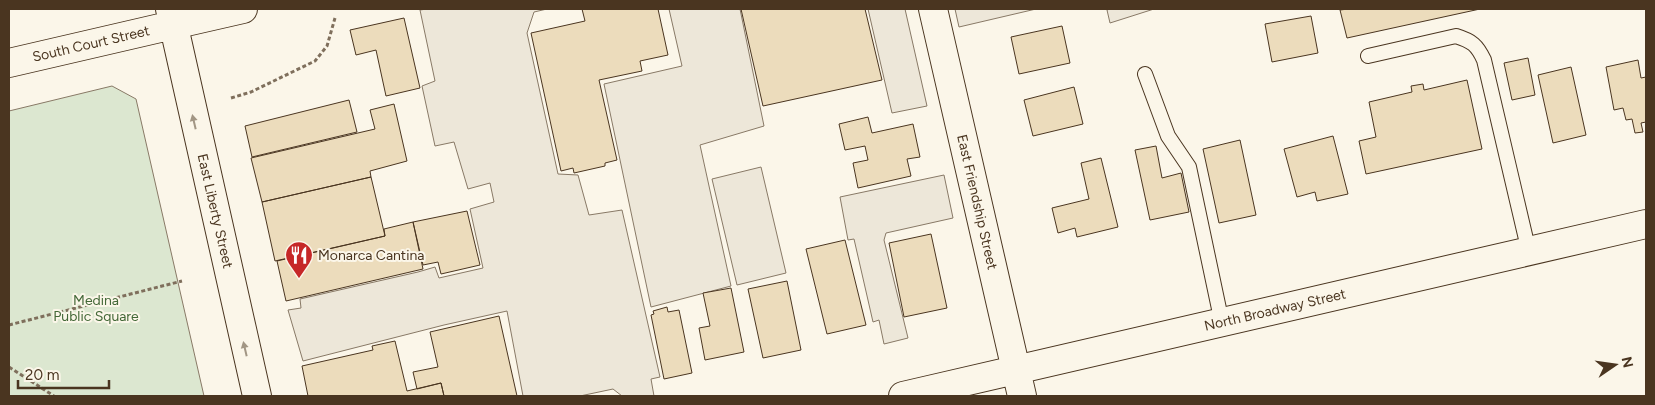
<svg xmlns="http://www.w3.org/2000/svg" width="1655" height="405" font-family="Figtree,sans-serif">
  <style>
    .green { fill: #dce7d0; stroke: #887966 }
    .parking { fill: #ede7d9; stroke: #887966 }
    .building { fill: #ecdcbc; stroke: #4a3520 }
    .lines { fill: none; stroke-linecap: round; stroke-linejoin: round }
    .service-casing { stroke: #4a3520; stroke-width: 16 }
    .minor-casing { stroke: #4a3520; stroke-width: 30 }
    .primary-casing { stroke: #4a3520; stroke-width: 30 }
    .trunk-casing { stroke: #4a3520; stroke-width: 30 }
    .path { stroke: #7f6f5c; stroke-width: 3; stroke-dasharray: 4 2.5; stroke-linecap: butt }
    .service { stroke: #fbf6e9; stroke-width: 14 }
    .minor { stroke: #fbf6e9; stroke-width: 28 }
    .primary { stroke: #fbf6e9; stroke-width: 28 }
    .trunk { stroke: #fbf6e9; stroke-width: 28 }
    .oneway { fill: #a29684 }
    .labels { text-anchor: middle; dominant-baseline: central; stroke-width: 4; stroke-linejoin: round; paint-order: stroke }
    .street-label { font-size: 14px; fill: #4a3520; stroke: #fbf6e9 }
    .poi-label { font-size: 14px; fill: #4a3520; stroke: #fbf6e9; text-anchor: start }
    .park-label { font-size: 14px; fill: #436837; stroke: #fbf6e9 }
  </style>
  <rect width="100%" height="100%" fill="#fbf6e9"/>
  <!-- green -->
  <path class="green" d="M112,86l24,13 68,297h-195v-285z"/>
  <!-- parking -->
  <path class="parking" d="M427,9h120l-13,3 -7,21 31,141 20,1 11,40 33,-5 38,167 -9,2 3,17h-32l-9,-7 -33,7h-57l-16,-85 -63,14 -141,36 -15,-51 13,-2 -1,-9 118,-27 17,-5 4,11 44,-10 -13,-59 24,-7 -4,-19 -22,6 -14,-47 -19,4 -13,-60 13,-5 -15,-71z
    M669,9h71l24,117 -64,19 31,141 -80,21 -47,-223 78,-18z
    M868,9h37l22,97 -35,7z
    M955,9h81l-77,18z
    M1109,9h45l-44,14 -3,-13z
    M761,167l25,106 -49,12 -25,-106z
    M944,175l9,43 -67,15 -2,7 24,98 -24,6 -5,-24 -6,2 -19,-83 -6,1 -8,-43z"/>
  <!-- building -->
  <path class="building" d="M582,9h76l10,46 -28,6 2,10 -43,9 18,80 -12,3v3l-31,7 -1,-5 -12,3 -30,-138 54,-12z
    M741,9h124l17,71 -119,26z
    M1348,9h132l-133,29 -7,-28z
    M1311,16l7,37 -46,9 -7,-38z
    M404,18l16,70 -34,8 -10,-46 -20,5 -6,-25z
    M1062,26l8,37 -51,11 -8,-37z
    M1528,58l7,37 -23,5 -8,-37z
    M1638,60l3,18 5,-1v45l-5,1 2,9 -8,1 -3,-14 -6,1 -3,-12 -9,2 -8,-43z
    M1571,67l15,68 -33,8 -15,-68z
    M1467,80l15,69 -116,25 -7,-33 17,-4 -7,-35 43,-10 -1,-6 12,-2 1,6z
    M1074,87l9,37 -50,12 -9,-36z
    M349,100l8,32 -105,25 -7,-31z
    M394,104l13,57 -37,10 1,6 -109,25 -11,-44 124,-29 -5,-19z
    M868,117l4,16 41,-9 7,33 -13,2 4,17 -53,12 -5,-25 15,-3 -3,-14 -20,4 -6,-26z
    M1333,136l15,58 -31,7 -2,-9 -18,5 -13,-48z
    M1240,140l16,75 -37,8 -16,-74z
    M1156,146l6,32 19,-5 8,39 -39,8 -15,-70z
    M1101,158l17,69 -41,10 -2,-9 -17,5 -6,-25 37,-9 -8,-36z
    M371,177l14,59 -110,25 -13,-59z
    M467,211l13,54 -39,9 -3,-12 -15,3 -10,-43z
    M413,222l10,47 -137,32 -9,-40 108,-25 -1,-7z
    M931,234l16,74 -43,9 -15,-74z
    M845,240l21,85 -39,9 -21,-85z
    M787,281l14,69 -38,8 -15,-69z
    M731,288l13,64 -39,8 -6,-32 11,-2 -7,-33z
    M667,307l1,5 11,-2 13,63 -28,6 -13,-64 3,-1 -1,-3z
    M499,316l18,80h-73l-3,-13 -24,6 -4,-17 25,-5 -8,-35z
    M395,341l12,50 34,-8 3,13h-136l-6,-30 71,-16 -1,-4z"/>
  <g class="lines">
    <!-- service casing -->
    <g class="service-casing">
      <path id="service" d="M1368,56l88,-20c16,5 21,9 28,24l45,192
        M1145,74l23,62 21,31 33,156"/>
    </g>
    <!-- minor casing -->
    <g class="minor-casing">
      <path id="minor" d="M933,9l89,387
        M903,396l743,-172"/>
    </g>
    <!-- primary casing -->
    <g class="primary-casing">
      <path id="primary" d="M173,25l70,-16"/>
    </g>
    <!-- trunk casing -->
    <g class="trunk-casing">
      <path id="trunk" d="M170,9l87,387
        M9,63l164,-38"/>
    </g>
    <!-- path -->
    <path class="path" d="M231,98l20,-6 64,-31 12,-15 8,-28
      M9,325l173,-44
      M9,367l45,29"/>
    <!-- service -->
    <use href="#service" class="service"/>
    <!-- minor -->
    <use href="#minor" class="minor"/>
    <!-- primary -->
    <use href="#primary" class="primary"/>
    <!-- trunk -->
    <use href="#trunk" class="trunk"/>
  </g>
  <!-- one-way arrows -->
  <defs><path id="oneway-solid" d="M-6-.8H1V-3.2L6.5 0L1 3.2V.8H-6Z" transform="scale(1.25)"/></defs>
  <g class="oneway">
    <use href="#oneway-solid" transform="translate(194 122) rotate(-103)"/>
    <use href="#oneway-solid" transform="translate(245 349) rotate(-103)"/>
  </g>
  <!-- icons -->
  <defs>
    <g id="restaurant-pin" transform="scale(1.4375)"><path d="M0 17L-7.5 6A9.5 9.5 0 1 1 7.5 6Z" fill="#c62828" stroke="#fbf6e9"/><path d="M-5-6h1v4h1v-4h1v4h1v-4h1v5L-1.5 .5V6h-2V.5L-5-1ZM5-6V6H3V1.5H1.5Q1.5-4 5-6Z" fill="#fff"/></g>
  </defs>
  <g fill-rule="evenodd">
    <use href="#restaurant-pin" x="299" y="255"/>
  </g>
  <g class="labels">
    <!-- street labels -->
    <g class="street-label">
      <text transform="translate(91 44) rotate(-13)">South Court Street</text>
      <text transform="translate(977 202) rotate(77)">East Friendship Street</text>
      <text transform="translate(215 211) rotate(77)">East Liberty Street</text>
      <text transform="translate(1275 310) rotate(-13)">North Broadway Street</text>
    </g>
    <!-- poi labels -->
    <g class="poi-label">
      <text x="318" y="255">Monarca Cantina</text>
    </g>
    <!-- park labels -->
    <g class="park-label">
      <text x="96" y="300">Medina<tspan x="96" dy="16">Public Square</tspan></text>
    </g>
  </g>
  <!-- border -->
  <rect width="1655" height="405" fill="none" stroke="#4a3520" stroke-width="20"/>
  <!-- north arrow -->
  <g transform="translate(1615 365) rotate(77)" stroke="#fbf6e9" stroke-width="4" paint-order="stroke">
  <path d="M0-4L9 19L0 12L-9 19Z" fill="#4a3520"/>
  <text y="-8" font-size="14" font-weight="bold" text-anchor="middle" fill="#4a3520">N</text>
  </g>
  <!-- scale -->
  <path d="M18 380v8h91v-8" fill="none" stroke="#4a3520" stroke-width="2.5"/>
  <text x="25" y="380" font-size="15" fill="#4a3520" stroke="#fbf6e9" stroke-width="4" paint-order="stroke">20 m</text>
</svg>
